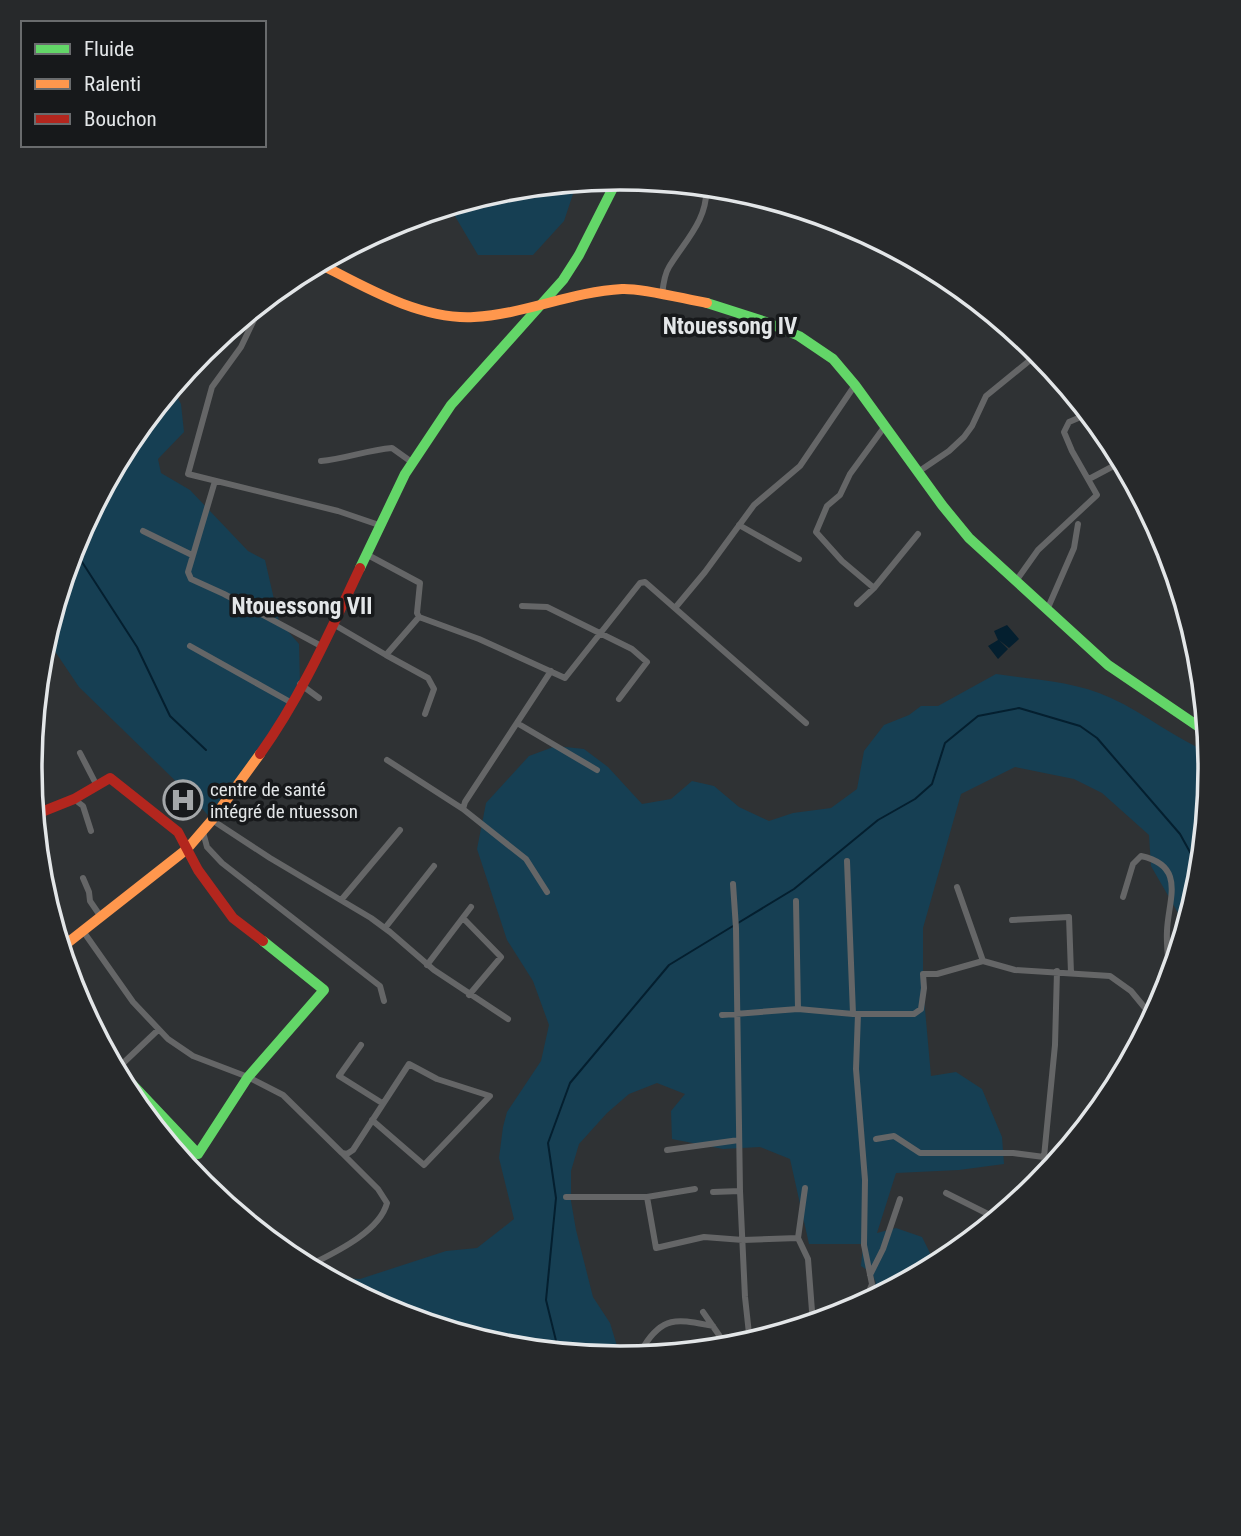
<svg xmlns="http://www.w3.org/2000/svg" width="1241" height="1536" font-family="'Roboto Condensed',sans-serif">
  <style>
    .green { fill: #163f53 }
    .water { fill: #041f2f }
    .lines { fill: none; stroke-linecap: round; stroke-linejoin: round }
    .stream { stroke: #041f2f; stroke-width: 2 }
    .street { stroke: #656667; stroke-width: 6 }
    .fast { stroke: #63d668; stroke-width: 10 }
    .slow { stroke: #ff974d; stroke-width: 10 }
    .jam { stroke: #b3261e; stroke-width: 10 }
    .labels { text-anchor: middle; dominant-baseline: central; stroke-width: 7; stroke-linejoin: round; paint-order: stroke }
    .poi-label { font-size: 19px; fill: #e3e6e8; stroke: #17191b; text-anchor: start }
    .quarter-label { font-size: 23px; font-weight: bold; fill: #e3e6e8; stroke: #17191b }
    .rim { fill: none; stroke: #e3e6e8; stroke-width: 3.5 }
  </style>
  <rect width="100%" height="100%" fill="#2f3234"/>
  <!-- green -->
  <path class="green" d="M577,182l-13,39 -31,34h-55l-29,-49 57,-17z
    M172,387l9,17 3,28 -26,27 3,14 29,17 58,61 17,9 14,61 20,23 1,40 -8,19 -80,117 -19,-22 -114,-111 -33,-49 29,-96 55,-103z
    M996,674c38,6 79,7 115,24 35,16 63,40 99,55l1,15 -11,116 -18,57 -1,-23 -30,-52 -2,-31 -47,-42 -28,-14 -59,-12 -54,27 -38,134v59l8,89 25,-4 26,17 20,48 2,27 -45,6 -63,3 -19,60 19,-5 26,9 8,16 -2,17 -81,43 29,-30 -4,-10 -11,-7 2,-22h-54l-19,-85 -30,-12 -37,2 -51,-10 -1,-28 14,-17 -28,-11 -28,11 -22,19 -28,31 -8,27v30l5,29 17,67 17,26 11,36 -116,-12 -111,-33 -69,-37 35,2 86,-28 31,-3 37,-29 -15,-61 4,-31 4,-15 34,-51 8,-36 -16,-44 -26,-41 -30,-91 9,-46 43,-47 27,-10 28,3 24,18 34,37 29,-5 21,-18 22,5 25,21 30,14 24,-8 38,-5 26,-19 7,-38 20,-26 25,-10 12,-9h17z"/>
  <!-- water -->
  <path class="water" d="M1007,625l12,14 -10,9 -10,-8 9,9 -10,10 -10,-13 10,-6 -4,-9z"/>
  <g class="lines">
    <!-- stream -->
    <path class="stream" d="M73,548l64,99 33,69 36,34
      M738,923l56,-34 84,-69 37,-21 17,-15 13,-41 33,-27 41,-8 61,18 17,12 83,96 21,38
      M366,1298l141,50
      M559,1353l-13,-53 10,-102 -8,-55 22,-60 99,-118 64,-39"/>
    <!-- street -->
    <path class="street" d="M662,295c1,-9 2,-20 7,-28 15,-25 40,-48 37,-81
      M263,301l-22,46 -29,40 -24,87 150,37 41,14
      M321,461c24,-2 46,-11 71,-13l21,15
      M918,472l31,-21 15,-14 8,-11 14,-30 54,-44
      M1089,479l34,-18
      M215,481l-27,91 3,7 33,15 99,53
      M739,525l60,34
      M143,531l49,24
      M366,554l54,29 -3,30 2,4 60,22 86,39 75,-95 5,-1 161,141
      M1016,581l22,-31 59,-55 -25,-44 -8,-19 5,-10 21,-9
      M874,588l-32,-27 -26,-29 11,-26 13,-11 10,-21 35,-48
      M857,604l17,-16 44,-54
      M522,606l25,1 85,42 15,13 -28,37
      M675,608l30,-36 49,-67 46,-39 55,-81
      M1047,610l27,-62 4,-24
      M333,624l53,31 33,-38
      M190,646l102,57
      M386,655l42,23 6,11 -9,25
      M300,684l19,14
      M517,723l80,47
      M80,753l17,33
      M387,760l76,49
      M74,799l9,7 8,25
      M212,820l58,38 101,60 19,14 44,38 74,49
      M203,832l4,15 15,16 158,123 4,15
      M847,861l6,153
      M83,878l6,14 1,9 11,16
      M733,884l3,44 4,263
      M957,887l26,74
      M547,892l-21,-33 -63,-50 2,-7 86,-131
      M1123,897l10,-33 8,-8c46,10 27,44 26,75 -1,16 2,33 3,49
      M342,899l58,-69
      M796,901l2,108
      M463,918l38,39 -32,38
      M1012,920l57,-3 2,56
      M385,928l49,-62
      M83,931l50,71 35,37 25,17 55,21 35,18 59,58 5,1 6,-4 56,-86 28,15 53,17 -66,69 -52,-45
      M427,965l44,-58
      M858,1014l-2,55 9,111 -1,65 8,39 -8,20
      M722,1015l76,-6 55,5h61l7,-5 3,-21 -1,-14h14l46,-13 32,9 95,6 21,15 14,17 13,2
      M361,1045l-22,31 43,27
      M118,1068l40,-38
      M876,1139l18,-3 26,17h93l31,4
      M667,1150l72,-10
      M1046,1176l-2,-19 11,-112 2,-74
      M805,1188l-7,50 10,21 5,65
      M713,1192l27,-1 5,106 5,46
      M946,1193l52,26
      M566,1197h81l48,-8
      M647,1197l9,51 48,-11 39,3 55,-2
      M964,1247l5,-13
      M316,1262c24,-12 64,-32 71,-59l-9,-14 -35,-35
      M870,1275l13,-26 17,-50
      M703,1312l25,36
      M644,1346c20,-32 36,-26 69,-20"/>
    <!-- fast -->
    <path class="fast" d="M707,303l59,19 33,14 34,23 22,26 87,120 27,33 139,127 100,68
      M360,568l45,-94 46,-69 112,-125 16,-25 39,-77
      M111,1062l87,92 50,-77 76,-87 -61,-49"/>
    <!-- slow -->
    <path class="slow" d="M318,263c47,24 102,57 156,54 51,-3 97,-25 148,-28 21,-1 62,10 85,14
      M61,948l126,-99 25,-29 48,-66"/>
    <!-- jam -->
    <path class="jam" d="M260,754c41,-57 70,-123 100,-186
      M34,815l40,-16 36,-21 68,54 20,38 35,48 30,23"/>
  </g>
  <!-- icons -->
  <defs>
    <g id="hospital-ring" transform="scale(2.0125)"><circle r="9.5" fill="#17191b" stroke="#a4a7a9" stroke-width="1.5"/><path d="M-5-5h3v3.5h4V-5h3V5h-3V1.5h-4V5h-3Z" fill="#a4a7a9"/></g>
  </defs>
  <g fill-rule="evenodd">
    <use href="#hospital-ring" x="183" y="800"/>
  </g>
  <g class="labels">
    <!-- poi labels -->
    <g class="poi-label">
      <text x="210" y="789">centre de santé<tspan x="210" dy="22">intégré de ntuesson</tspan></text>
    </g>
    <!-- quarter labels -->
    <g class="quarter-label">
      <text x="730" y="326">Ntouessong IV</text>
      <text x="302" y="606">Ntouessong VII</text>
    </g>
  </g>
  <!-- crop -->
  <path d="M0 0H1241V1536H0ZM42 768a578 578 0 1 1 1156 0a578 578 0 1 1-1156 0Z" fill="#27292b" fill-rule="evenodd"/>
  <path class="rim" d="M42 768a578 578 0 1 1 1156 0a578 578 0 1 1-1156 0Z"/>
  <!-- legend -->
  <rect x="21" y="21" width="245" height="126" fill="#17191b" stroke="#696b6d" stroke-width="2"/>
  <rect x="35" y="44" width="35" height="10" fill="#63d668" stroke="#696b6d" stroke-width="2"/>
  <text x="84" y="56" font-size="21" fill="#e3e6e8">Fluide</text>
  <rect x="35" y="79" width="35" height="10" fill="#ff974d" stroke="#696b6d" stroke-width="2"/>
  <text x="84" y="91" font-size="21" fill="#e3e6e8">Ralenti</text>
  <rect x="35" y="114" width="35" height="10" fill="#b3261e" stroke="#696b6d" stroke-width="2"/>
  <text x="84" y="126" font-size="21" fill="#e3e6e8">Bouchon</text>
</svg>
